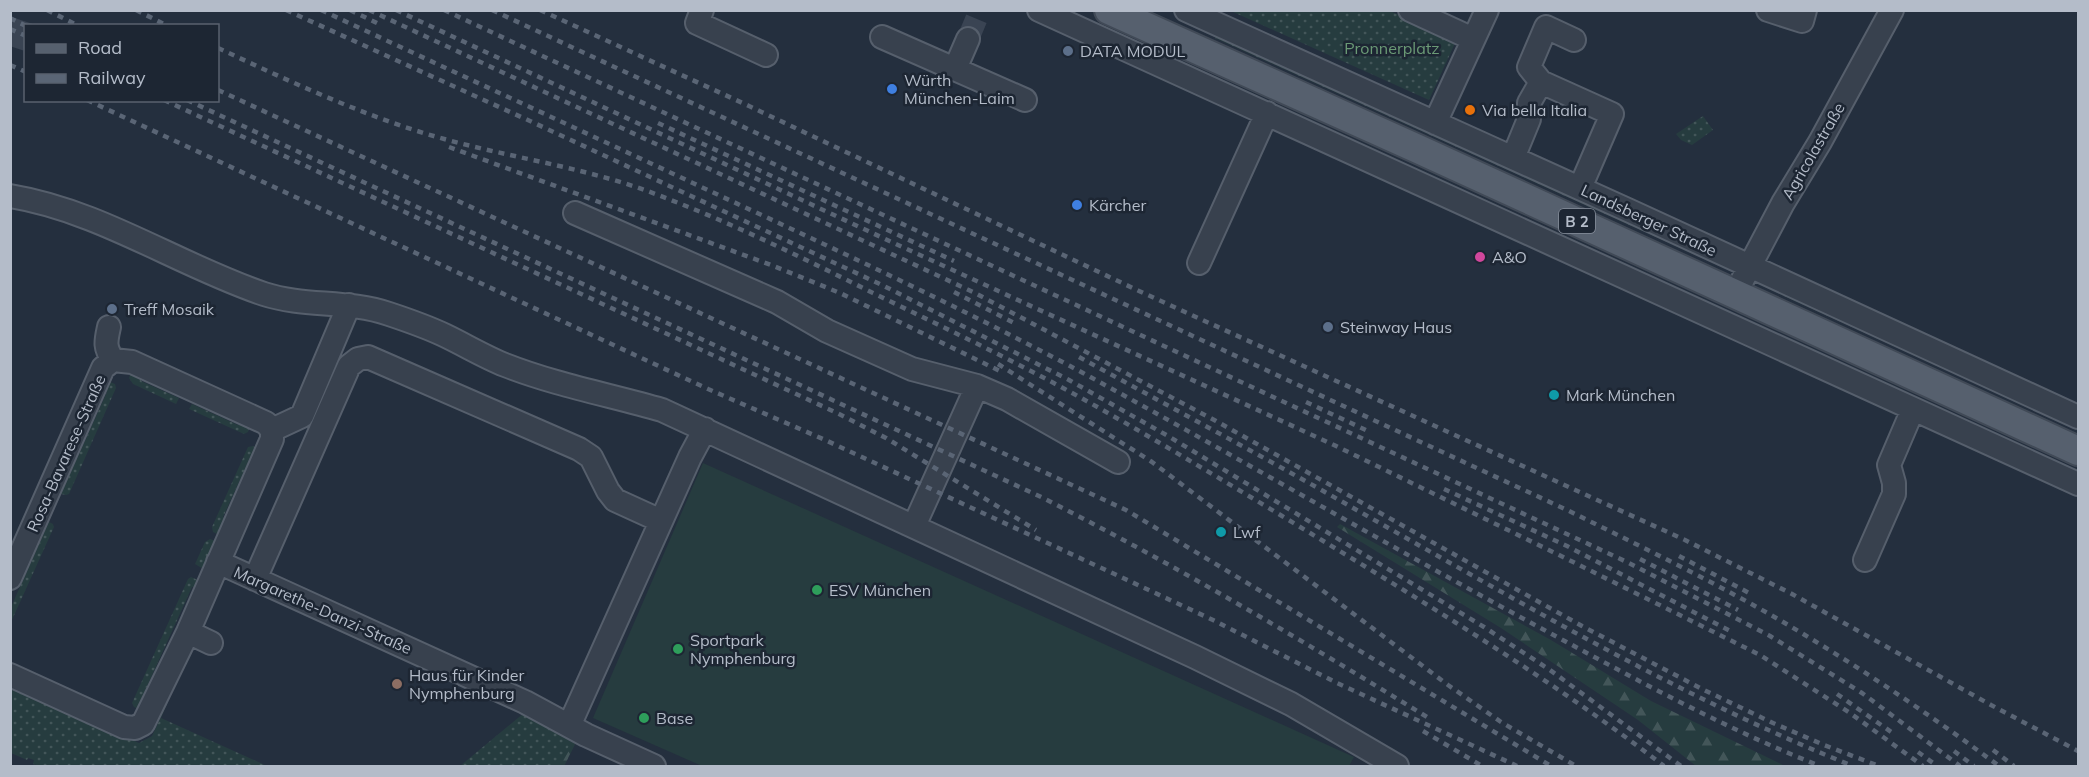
<svg xmlns="http://www.w3.org/2000/svg" width="2089" height="777" font-family="Mulish,sans-serif">
  <style>
    .grass { fill: url(#grass-dots) }
    .forest { fill: url(#forest-firs) }
    .pitch { fill: #263c3f }
    .lines { fill: none; stroke-linecap: round; stroke-linejoin: round }
    .minor-tunnel { stroke: #3a4453; stroke-width: 22; stroke-dasharray: 22 11; stroke-linecap: butt }
    .major-tunnel { stroke: #3a4453; stroke-width: 28; stroke-dasharray: 28 14; stroke-linecap: butt }
    .minor-casing { stroke: #565f6c; stroke-width: 26 }
    .major-casing { stroke: #414a57; stroke-width: 32 }
    .minor { stroke: #38414e; stroke-width: 22 }
    .major { stroke: #56606e; stroke-width: 28 }
    .rail { stroke: #5a6575; stroke-width: 4.5; stroke-dasharray: 6 6; stroke-linecap: butt }
    .service-dot { fill: #5c6f8a; stroke: #1d2633; stroke-width: 2 }
    .shop-dot { fill: #3f7fe0; stroke: #1d2633; stroke-width: 2 }
    .food-dot { fill: #e8710a; stroke: #1d2633; stroke-width: 2 }
    .hotel-dot { fill: #d1479c; stroke: #1d2633; stroke-width: 2 }
    .culture-dot { fill: #0f9aa8; stroke: #1d2633; stroke-width: 2 }
    .leisure-dot { fill: #2e9e5b; stroke: #1d2633; stroke-width: 2 }
    .education-dot { fill: #8d6e63; stroke: #1d2633; stroke-width: 2 }
    .labels { text-anchor: middle; dominant-baseline: central; stroke-width: 5; stroke-linejoin: round; paint-order: stroke }
    .shield { fill: #1d2633; stroke: #878f9c; stroke-width: 1.5 }
    .shield-label { font-size: 15px; font-weight: bold; fill: #b4bcc9 }
    .park-label { font-size: 16px; fill: #6b9a76; stroke: #1d2633 }
    .poi-label { font-size: 16px; fill: #b4bcc9; stroke: #1d2633; text-anchor: start }
    .street-label { font-size: 16px; fill: #b4bcc9; stroke: #1d2633 }
  </style>
  <defs>
    <pattern id="grass-dots" width="8" height="8" patternUnits="userSpaceOnUse" patternTransform="scale(1.5)"><rect width="8" height="8" fill="#263c3f"/><path d="M2 2h.1M6 6h.1" fill="none" stroke="#435659" stroke-width="1.8" stroke-linecap="round"/></pattern>
    <pattern id="forest-firs" width="22" height="20" patternUnits="userSpaceOnUse" patternTransform="scale(1.5)"><rect width="22" height="20" fill="#263c3f"/><path d="M5 1l3.5 6h-7zM16 11l3.5 6h-7z" fill="#435659"/></pattern>
  </defs>
  <rect width="100%" height="100%" fill="#242f3e"/>
  <!-- grass -->
  <path class="grass" d="M1231,11h159l66,30 -27,59z
    M1217,34l513,234 -3,1 -512,-231z
    M1703,116l10,14 -21,15 -11,-5 -5,-6z
    M1773,286l305,139v5l-307,-140z
    M131,372l12,4 -2,5 38,17 -3,6 -43,-20 -4,-6z
    M108,381l7,3 1,4 -47,106 -3,1 -5,-1 46,-102 -4,-2z
    M192,404l46,21 3,-5 9,5 -2,7 -4,2 -55,-25z
    M253,446l6,3 -3,8 -5,-1 -28,61 5,2 -7,17 -8,-4 -1,-5 36,-80z
    M49,522l4,2 1,3 -43,95v-15z
    M210,539l8,3 -13,28 -10,-6 10,-22z
    M191,577l9,4 -3,7 -5,-1 -53,117 5,2 -3,4 -7,-3 -2,-4 56,-124z
    M10,682l129,61 13,-7 8,-17 -4,-2 15,-34 4,2 -14,33 106,48h-227l-7,-2 1,-4 -6,-2 -1,2 -16,-7z
    M524,713l51,31 -11,22h-104z"/>
  <!-- forest -->
  <path class="forest" d="M1340,524l211,116 100,61 134,65h-89l-58,-46 -137,-92 -164,-101z
    M571,742l4,2 -11,22h-6z"/>
  <!-- pitch -->
  <path class="pitch" d="M703,463l651,294 -5,9h-647l-109,-48z"/>
  <g class="lines">
    <!-- minor-tunnel -->
    <path class="minor-tunnel" d="M968,39l12,-29"/>
    <!-- major-tunnel -->
    <path class="major-tunnel" d="M10,46l12,-36"/>
    <!-- minor casing -->
    <g class="minor-casing">
      <path id="minor" d="M702,10l-5,13 69,32
        M1039,10l1039,474
        M1186,10l444,201 448,206
        M1410,10l63,29
        M1768,10l34,11 3,-11
        M882,37l143,63
        M955,69l13,-30
        M1541,82l-12,-15 17,-40 28,13
        M1435,123l52,-113
        M1513,158l16,-39v-16l12,-21 71,32 -32,74
        M10,196c91,15 168,69 254,98 40,13 84,6 125,20 18,6 38,13 55,21 21,10 41,22 61,30 51,20 105,30 157,45l533,247 96,47 106,62
        M575,213l202,89 50,29 85,38 65,17 30,13 111,63
        M1199,263l68,-150
        M1743,279l40,-76 37,-61 72,-132
        M109,327c-3,14 -5,20 4,33
        M272,430l30,-14 47,-111
        M914,526l63,-140
        M1865,560l29,-66v-11l-5,-18 24,-56
        M218,562l307,140 61,33 68,31
        M10,578l93,-210 10,-8 19,2 134,61 6,7v9l-84,193 -45,92 -8,4 -11,-1 -114,-52
        M255,579l94,-213 9,-7 10,-2 211,92 12,8 17,34 7,9 46,21
        M188,632l23,11
        M569,726l121,-269 15,-28"/>
    </g>
    <!-- major casing -->
    <g class="major-casing">
      <path id="major" d="M1109,10l309,139 660,302"/>
    </g>
    <!-- minor -->
    <use href="#minor" class="minor"/>
    <!-- major -->
    <use href="#major" class="major"/>
    <!-- rail -->
    <path class="rail" d="M47,10l32,16
      M136,10l32,16
      M286,10l244,111 352,164 187,95 99,56 316,191 66,43 131,96
      M321,10c131,61 261,121 391,182 125,58 250,116 371,181 156,85 309,175 465,259 89,48 178,97 272,134
      M350,10l27,13
      M369,10l604,282 243,129 366,205 120,63 71,34 51,22 55,21
      M396,10l502,235 436,200 223,109 203,101 90,58 73,53
      M444,10l1185,553 141,73 92,57 98,73
      M492,10l1075,500c71,35 143,70 211,109 77,45 151,95 221,147
      M540,10l209,96 390,185 546,249 107,54 199,111 87,46
      M10,18l16,8
      M10,29l16,7
      M218,48c71,33 143,67 219,89 73,21 149,30 221,58 74,28 145,63 215,98 74,36 148,71 219,111 64,36 127,74 190,112 130,79 261,157 382,250
      M10,65l16,7
      M218,90l908,420 425,256
      M87,100l621,289 115,50 300,139 90,42 124,63 180,83
      M164,100l673,313 49,25 150,92
      M187,100l852,396c133,67 261,143 388,221
      M658,123l296,138
      M449,147l322,118 69,28 164,80
      M954,292l64,33
      M1079,357c97,53 194,105 290,160 158,89 315,182 484,249
      M998,364l154,98 296,223 53,37 75,44
      M1306,402l62,29
      M1444,489l123,57 167,87
      M1679,556l72,38
      M1640,559l98,51
      M1837,694l57,40
      M1423,731l59,35
      M1993,750l21,16
      M1954,751l20,15
      M1918,752l19,14"/>
  </g>
  <!-- markers -->
  <g class="service-dot">
    <circle cx="1068" cy="51" r="6"/>
    <circle cx="112" cy="309" r="6"/>
    <circle cx="1328" cy="327" r="6"/>
  </g>
  <g class="shop-dot">
    <circle cx="892" cy="89" r="6"/>
    <circle cx="1077" cy="205" r="6"/>
  </g>
  <circle class="food-dot" cx="1470" cy="110" r="6"/>
  <circle class="hotel-dot" cx="1480" cy="257" r="6"/>
  <g class="culture-dot">
    <circle cx="1554" cy="395" r="6"/>
    <circle cx="1221" cy="532" r="6"/>
  </g>
  <g class="leisure-dot">
    <circle cx="817" cy="590" r="6"/>
    <circle cx="678" cy="649" r="6"/>
    <circle cx="644" cy="718" r="6"/>
  </g>
  <circle class="education-dot" cx="397" cy="684" r="6"/>
  <g class="labels">
    <!-- shield labels -->
    <rect class="shield" x="1559" y="209" width="36" height="24" rx="4.5"/>
    <g class="shield-label">
      <text x="1577" y="221">B 2</text>
    </g>
    <!-- park labels -->
    <g class="park-label">
      <text x="1392" y="48">Pronnerplatz</text>
    </g>
    <!-- poi labels -->
    <g class="poi-label">
      <text x="1080" y="51">DATA MODUL</text>
      <text x="904" y="80">Würth<tspan x="904" dy="18">München-Laim</tspan></text>
      <text x="1482" y="110">Via bella Italia</text>
      <text x="1089" y="205">Kärcher</text>
      <text x="1492" y="257">A&amp;O</text>
      <text x="124" y="309">Treff Mosaik</text>
      <text x="1340" y="327">Steinway Haus</text>
      <text x="1566" y="395">Mark München</text>
      <text x="1233" y="532">Lwf</text>
      <text x="829" y="590">ESV München</text>
      <text x="690" y="640">Sportpark<tspan x="690" dy="18">Nymphenburg</tspan></text>
      <text x="409" y="675">Haus für Kinder<tspan x="409" dy="18">Nymphenburg</tspan></text>
      <text x="656" y="718">Base</text>
    </g>
    <!-- street labels -->
    <g class="street-label">
      <text transform="translate(1813 151) rotate(-60)">Agricolastraße</text>
      <text transform="translate(1649 220) rotate(25)">Landsberger Straße</text>
      <text transform="translate(66 453) rotate(-66)">Rosa-Bavarese-Straße</text>
      <text transform="translate(323 610) rotate(24)">Margarethe-Danzi-Straße</text>
    </g>
  </g>
  <!-- border -->
  <rect width="2089" height="777" fill="none" stroke="#b4bcc9" stroke-width="24"/>
  <!-- legend -->
  <rect x="24" y="24" width="195" height="78" fill="#1d2633" stroke="#59626f" stroke-width="1.5"/>
  <rect x="36" y="44" width="30" height="9" fill="#56606e" stroke="#59626f" stroke-width="1.5"/>
  <text x="78" y="54" font-size="18" fill="#b4bcc9">Road</text>
  <rect x="36" y="74" width="30" height="9" fill="#5a6575" stroke="#59626f" stroke-width="1.5"/>
  <text x="78" y="84" font-size="18" fill="#b4bcc9">Railway</text>
</svg>
